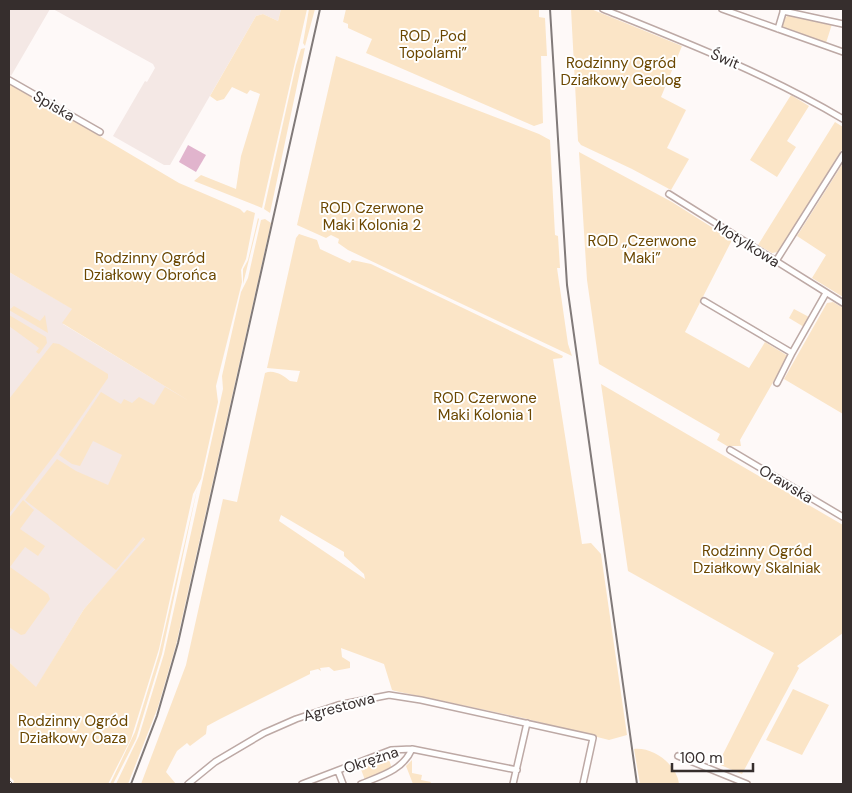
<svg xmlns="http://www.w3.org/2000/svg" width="852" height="793" font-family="'DM Sans',sans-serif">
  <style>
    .built { fill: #f4e8e5 }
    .green { fill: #fbe5c7; fill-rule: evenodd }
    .water { fill: #e1b4cd }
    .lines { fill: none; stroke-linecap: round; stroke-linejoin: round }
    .street-casing { stroke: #bda9a5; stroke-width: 8 }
    .street { stroke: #fff; stroke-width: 5 }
    .tram { stroke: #817a79; stroke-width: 1 }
    .rail { stroke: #817a79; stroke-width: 2 }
    .labels { text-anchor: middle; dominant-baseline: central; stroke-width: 4; stroke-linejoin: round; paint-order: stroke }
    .park-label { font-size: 15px; fill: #6b4700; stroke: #fff }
    .street-label { font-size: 15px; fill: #362e2d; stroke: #fff }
  </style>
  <rect width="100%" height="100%" fill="#fef9f8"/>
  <!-- built -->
  <path class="built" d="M9,9h41l-39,67 -2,-2z
    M53,9h228l-3,12 -15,-7 -7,2 -86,149h-6l-51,-29 32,-55 2,1 8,-14 -2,-4z
    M9,272l64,37 -10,15 151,92 -11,50 -71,89 -48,54 -48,79 -27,-26z"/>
  <!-- green -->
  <path class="green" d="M281,9h26l-45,199 -68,-27 7,-6 35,14 5,-33 19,-62 -10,-4 -3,4 -15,-7 -8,12 -7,2 -7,-5 46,-80 7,-2 15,7z
    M309,9h6l-10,37 -2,-3z
    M346,9h193v8l6,1 2,38h-6l2,67 -9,3 -168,-73 6,-14 -24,-11v-4l-5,-2z
    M571,9h20l91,37 -21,51 25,13 -19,38 22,11 -18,31 -39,-21 -51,-24 -3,-4z
    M789,15l43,9 -6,19 -42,-15 -2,-3 2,-7z
    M305,48l-35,165 -6,-4 32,-144 5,-16z
    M336,56l203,78 11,6 5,95 3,1 2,32h-3l11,76 4,12 -224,-106 -10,-7 1,-4 -8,-4 -5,3 -29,-13z
    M10,83l169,100 61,26 4,4 3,-3 8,3 -9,46 -5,11 1,12 -26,104 2,16 -17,77 -8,15 -34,155 -28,90 -23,45 -95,-1 1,-2 -5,-5v-114l27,25 48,-78 61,-70 -2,-2 -27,33 -91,-70 32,-41 19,12 32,14 14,-30 -29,-14 -13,25 -8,-2 -13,-9 42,-63 20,12 3,-5 8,4 7,-6 15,8 11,-18 24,14 -127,-78 10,-14 -63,-37z
    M791,95l18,11 -22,35 9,6 -19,30 -27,-17z
    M835,122l8,5v21l-65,104 -6,1 -14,-8z
    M579,152l93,50 60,38 -47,92 64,36 16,-26 23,14 -48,84 1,6h-14l-10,-6 3,-6 -121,-70 -12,-84z
    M843,163v134l-31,-19 14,-23 -29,-19z
    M258,218l1,1 -16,65v-15l5,-9z
    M265,219l6,4 -95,422 -18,62 -30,77h-12l23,-48 25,-82 59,-265 -1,-13 19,-84 7,-14 13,-58z
    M299,234l18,6 3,9 30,14 2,-3 19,4 192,92 -1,2 -9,1 29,185 9,-1 10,11 26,181 -18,5 -86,-22 -128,-27 -3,-1 -8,-26 -43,-16 1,9 8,5v6l-16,3 -5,-4 -9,1 1,3 -3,-2 -8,2v3l-90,45 -13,7 -1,8 -16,12 -3,-3 -10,8 -11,21 10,12h-35l45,-119 37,-166 14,3 28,-129c9,-4 19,3 25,8l7,1 3,-11 -33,-3 29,-130zM281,515l63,37v4l20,18 1,5 -86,-58z
    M833,302l10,6v106l-59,-35 43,-76z
    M14,306l26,15 5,-6 3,18 -39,-23z
    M794,309l15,8 -5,10 -15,-9z
    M9,315l37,22 1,6 -8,11 -3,-2 3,-4 -30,-22z
    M53,343l6,1 49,30v4l-52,75 -47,61v-115z
    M601,384l242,141v108l-46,33 2,2 -57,106 -24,-10 56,-111 -146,-82z
    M198,485l-36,169 -26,85 -23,45h-3l25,-52 24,-78z
    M23,500l11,10 -14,19 25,17 -7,10 -13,-9 -15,20 38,27 2,5 -25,35 -4,1 -12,-8v-109z
    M793,689l36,16 -27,50 -36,-15z
    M634,749c20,-2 43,16 45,35h-39z
    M387,753l5,16 -27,11 -6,-16z
    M412,760v13l10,2 -1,5 10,2 -1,2h-17l-7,-18z"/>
  <!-- water -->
  <path class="water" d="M188,145l18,10 -10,17 -17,-10z"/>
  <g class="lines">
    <!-- street casing -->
    <g class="street-casing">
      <path id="street" d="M603,9c82,33 164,65 240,110
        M722,9l121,43
        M783,11l60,13
        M778,29l6,-20
        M9,80l91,52
        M669,194l174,109
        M776,261l67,-106
        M704,301l88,52 34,-60
        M777,383l15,-30
        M730,450l113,67
        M412,749l105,21
        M678,756l69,28
        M338,771l5,13
        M188,784l27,-22 49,-29 32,-14 42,-14 51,-10 32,5 172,38 -10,46
        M302,784l89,-34 21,-1c-9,21 -31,27 -51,35
        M513,784l14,-61"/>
    </g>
    <!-- street -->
    <use href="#street" class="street"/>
    <!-- tram -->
    <path class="tram" d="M9,780l4,4"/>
    <!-- rail -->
    <path class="rail" d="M550,9l17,276 70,499
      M131,784l26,-68 21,-73 142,-634"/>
  </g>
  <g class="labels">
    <!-- park labels -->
    <g class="park-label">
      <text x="433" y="36">ROD „Pod<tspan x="433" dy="17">Topolami”</tspan></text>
      <text x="621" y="63">Rodzinny Ogród<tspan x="621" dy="17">Działkowy Geolog</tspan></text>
      <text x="372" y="208">ROD Czerwone<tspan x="372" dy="17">Maki Kolonia 2</tspan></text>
      <text x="642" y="241">ROD „Czerwone<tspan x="642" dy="17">Maki”</tspan></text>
      <text x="150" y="258">Rodzinny Ogród<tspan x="150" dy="17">Działkowy Obrońca</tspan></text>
      <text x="485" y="398">ROD Czerwone<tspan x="485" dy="17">Maki Kolonia 1</tspan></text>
      <text x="757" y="551">Rodzinny Ogród<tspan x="757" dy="17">Działkowy Skalniak</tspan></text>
      <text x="73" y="721">Rodzinny Ogród<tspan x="73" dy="17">Działkowy Oaza</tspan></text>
    </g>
    <!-- street labels -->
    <g class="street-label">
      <text transform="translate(725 59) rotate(23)">Świt</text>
      <text transform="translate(54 106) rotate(30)">Spiska</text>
      <text transform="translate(747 244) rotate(32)">Motylkowa</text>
      <text transform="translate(786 484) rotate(31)">Orawska</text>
      <text transform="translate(339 707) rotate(-15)">Agrestowa</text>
      <text transform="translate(371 760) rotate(-18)">Okrężna</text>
    </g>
  </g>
  <!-- border -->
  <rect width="852" height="793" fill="none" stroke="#362e2d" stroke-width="20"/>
  <!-- scale -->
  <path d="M672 763v8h81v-8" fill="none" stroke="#362e2d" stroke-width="2.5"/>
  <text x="680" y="763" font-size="15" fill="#362e2d" stroke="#ffffff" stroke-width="4" paint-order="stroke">100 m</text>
</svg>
